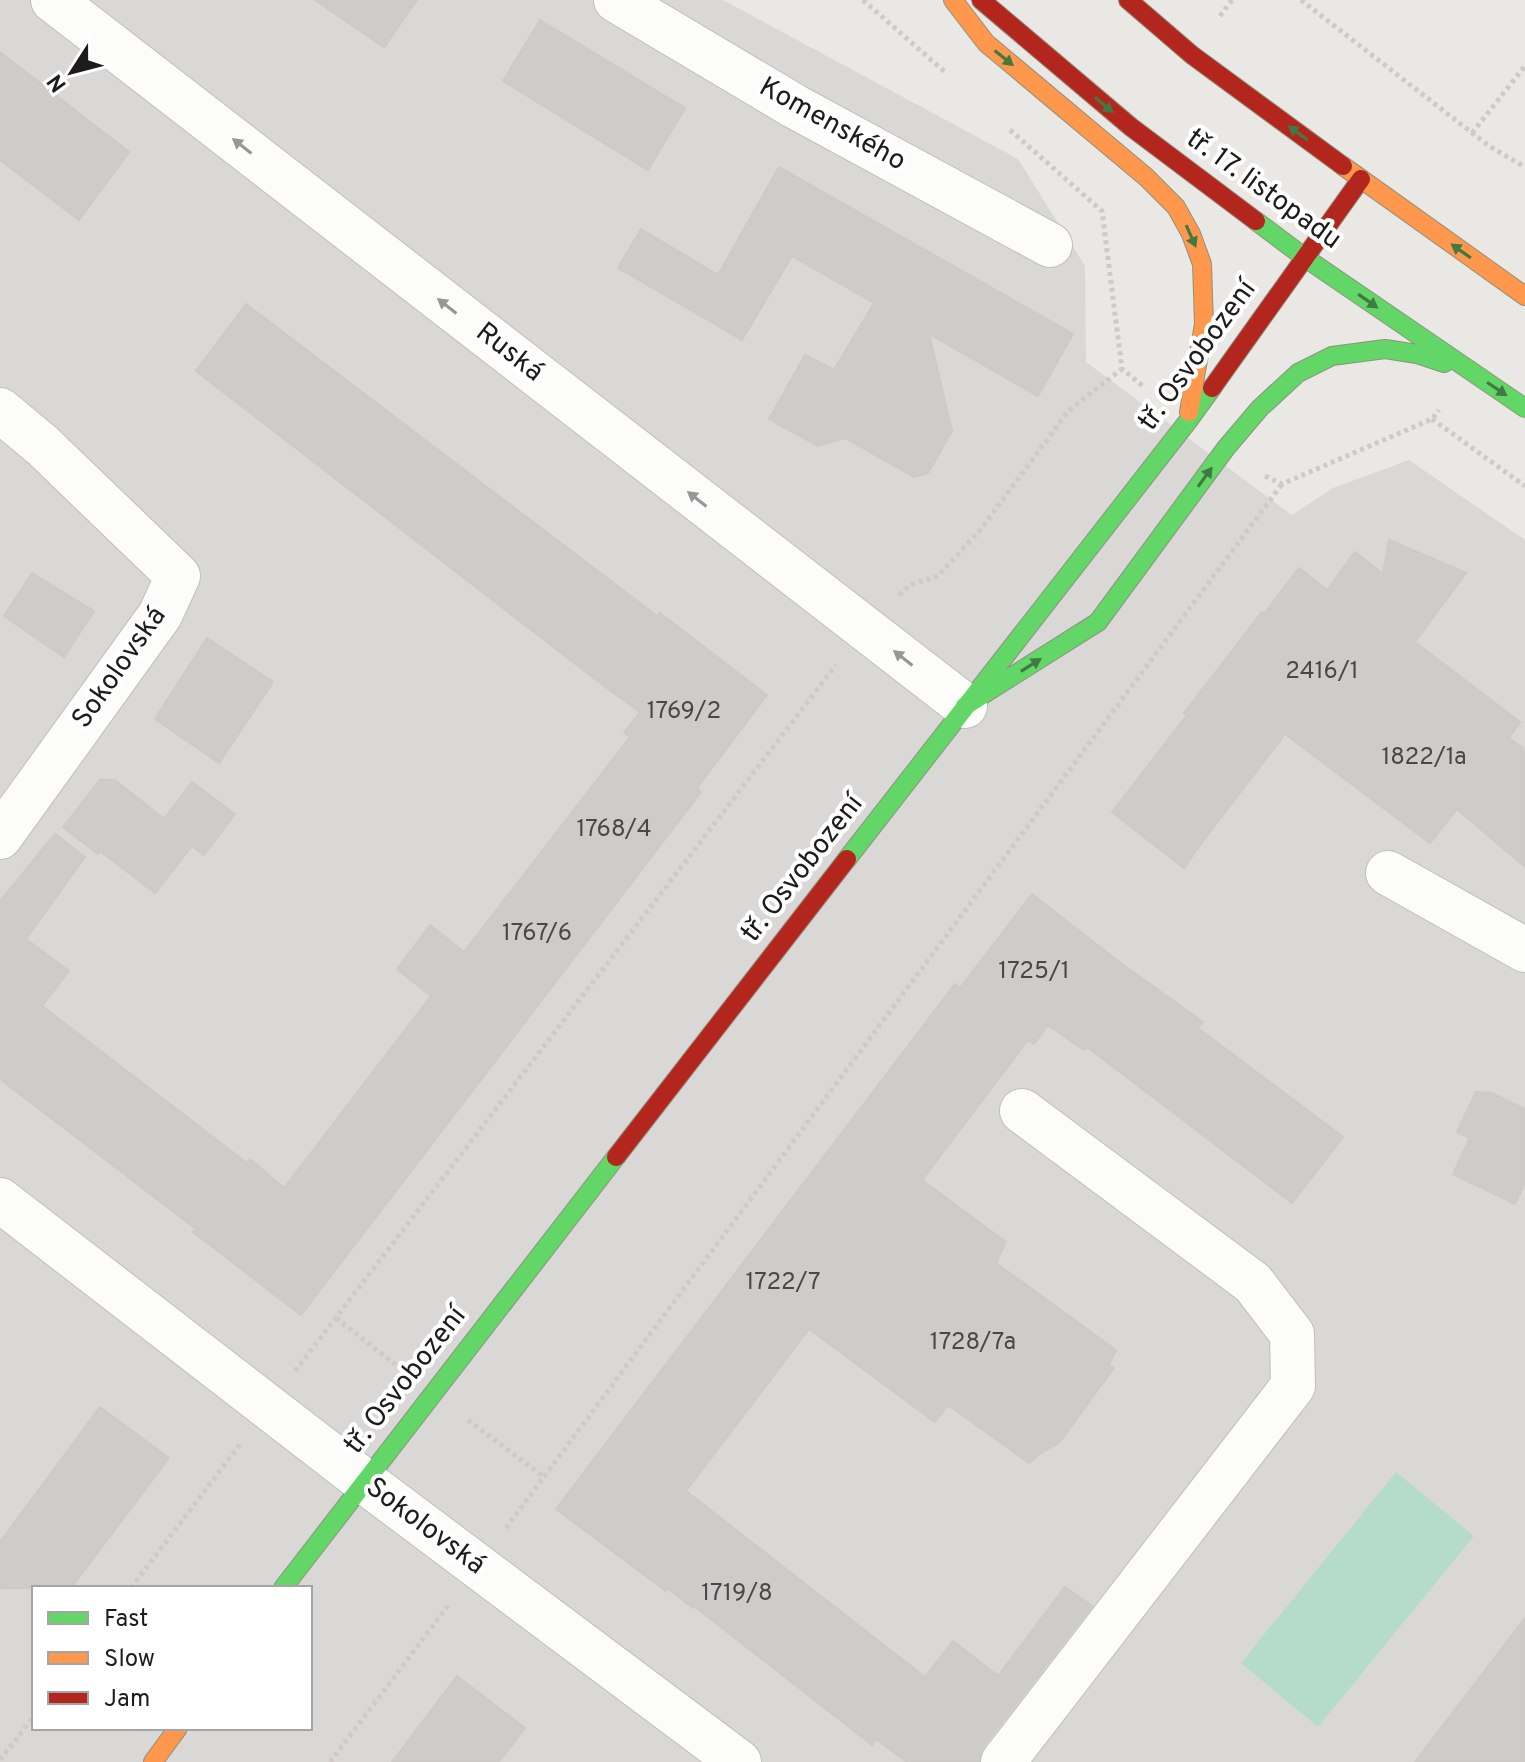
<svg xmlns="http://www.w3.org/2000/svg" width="1525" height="1762" font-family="Overpass,sans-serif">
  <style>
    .residential { fill: #d9d8d6; fill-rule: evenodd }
    .pitch { fill: #b5dccb }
    .building { fill: #ceccca; stroke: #cdcac7; stroke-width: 2 }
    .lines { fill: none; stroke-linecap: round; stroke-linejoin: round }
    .street-casing { stroke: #c0bfbd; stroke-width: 46 }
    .fast-casing { stroke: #90917f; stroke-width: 20 }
    .slow-casing { stroke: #90917f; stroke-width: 20 }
    .jam-casing { stroke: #90917f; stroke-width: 20 }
    .path { stroke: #d3c8c7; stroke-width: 5; stroke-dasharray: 4 4; stroke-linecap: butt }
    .street { stroke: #fcfcfb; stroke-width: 44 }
    .fast { stroke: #63d668; stroke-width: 18 }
    .slow { stroke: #ff974d; stroke-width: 18 }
    .jam { stroke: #b3261e; stroke-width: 18 }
    .oneway { fill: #407942 }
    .oneway2 { fill: #979797 }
    .labels { text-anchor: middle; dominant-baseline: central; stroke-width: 8; stroke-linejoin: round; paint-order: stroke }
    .number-label { font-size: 24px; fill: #484848 }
    .street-label { font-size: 28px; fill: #1c1c1c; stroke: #fff }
  </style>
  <rect width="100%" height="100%" fill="#eae8e5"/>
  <!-- residential -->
  <path class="residential" d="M0,0h723l295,159 67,107 1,96 206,153 41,-27 76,-28 116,80v1222h-1525zM34,1588h276v140h-276z"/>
  <!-- pitch -->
  <path class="pitch" d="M1396,1472l78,64 -156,191 -77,-64z"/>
  <!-- building -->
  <path class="building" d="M315,0h102l-33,47z
    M540,20l145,88 -37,62 -145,-89z
    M0,52l129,100 -50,68 -79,-60z
    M779,167l294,167 -35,62 -109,-62 23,97 -24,42 -14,4 -69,-39 -27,8 -49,-27 36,-64 29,15 40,-67 -82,-47 -50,84 -124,-72 23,-39 77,46z
    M246,304l411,312 3,-3 107,82 -70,93 4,4 -400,523 -108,-83 3,-3 -196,-150v-178l55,-67 30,23 -59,82 43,32 -27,35 205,157 3,-4 34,29 147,-192 -34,-27 33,-44 34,27 166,-215 -6,-4 16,-21 -36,-26 -408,-315z
    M1389,540l77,33 -51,69 105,80 -11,16 16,12v117l-68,-58 -27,34 -145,-109 -82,107 -19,27 -72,-56 75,-97 -3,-2 78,-101 2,2 35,-46 28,22 28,-38 28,22z
    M32,573l62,38 -30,46 -60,-41z
    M207,638l66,44 -54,81 -64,-44z
    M100,780h15l49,39 28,-37 43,32 -31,41 -12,-9 -37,47 -55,-42 -2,3 -35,-27z
    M1032,894l86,67 85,61 -5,6 145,109 -51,66 -205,-156 -3,3 -36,-25 -14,19 -6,-4 -106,140 84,62 -10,21 120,87 -7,14 5,4 -55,75 -18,10 -12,10 -81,-58 -13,17 -126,-93 -123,162 239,186 28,-36 45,35 67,-89 27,19 -109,141 -4,15h-72l-31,-23 -4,6 -178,-139 -1,2 -26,-20 -1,3 -110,-82 399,-525 5,4z
    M1476,1092l16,1 33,16v73l-10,22 -62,-30 17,-36 -13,-6z
    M100,1407l69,51 -98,130h-71v-46z
    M1525,1618v144h-110z
    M457,1676l68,52 -26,34h-107z"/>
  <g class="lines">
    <!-- street casing -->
    <g class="street-casing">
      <path id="street" d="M53,0l912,706
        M616,0l178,106 256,139
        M0,410l42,35 136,131 -18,39 -160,222
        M1388,873l137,77
        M0,1200l364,281 375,281
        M1003,1762l290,-376 -1,-52 -39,-51 -231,-172"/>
    </g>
    <!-- fast casing -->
    <g class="fast-casing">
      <path id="fast" d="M1256,221l48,36 221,151
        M965,706l133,-84 128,-174 34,-40 38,-35 34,-17 53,-7 32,5 27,9
        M847,859l341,-438 24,-33
        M283,1588l333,-431"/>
    </g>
    <!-- slow casing -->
    <g class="slow-casing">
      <path id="slow" d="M953,0l33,43 160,134 30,30 15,27 11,30 2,60 -15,88
        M1343,166l182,130
        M153,1762l25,-34"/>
    </g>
    <!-- jam casing -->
    <g class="jam-casing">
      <path id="jam" d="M981,0l150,127 125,94
        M1128,0l64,55 151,111
        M1212,388l149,-209
        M616,1157l231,-298"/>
    </g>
    <!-- path -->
    <path class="path" d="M863,0l83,73
      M1301,0l188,146 36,21
      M1220,16l12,-16
      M1010,130l92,81 20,158 22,18
      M1472,133l53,-67
      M1432,419l93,67
      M1265,476l17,8 150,-65 7,-9
      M899,595l11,-10 28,-9 43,-47 88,-119 53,-41
      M336,1318l60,47
      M295,1371l541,-706
      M468,1420l76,57
      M506,1528l776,-1044
      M131,1588l110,-145
      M0,1760l34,-44
      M330,1762l120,-159"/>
    <!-- street -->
    <use href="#street" class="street"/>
    <!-- fast -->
    <use href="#fast" class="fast"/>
    <!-- slow -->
    <use href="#slow" class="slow"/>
    <!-- jam -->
    <use href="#jam" class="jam"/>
  </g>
  <!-- one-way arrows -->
  <defs><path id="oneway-solid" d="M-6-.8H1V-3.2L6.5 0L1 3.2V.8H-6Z" transform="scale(2)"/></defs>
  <g class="oneway">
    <use href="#oneway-solid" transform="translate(1004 58) rotate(39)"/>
    <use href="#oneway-solid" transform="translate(1104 105) rotate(40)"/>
    <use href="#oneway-solid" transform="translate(1298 133) rotate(-144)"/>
    <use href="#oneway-solid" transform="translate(1191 236) rotate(66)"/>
    <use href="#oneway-solid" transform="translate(1461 251) rotate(-145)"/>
    <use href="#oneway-solid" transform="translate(1368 301) rotate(35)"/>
    <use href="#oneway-solid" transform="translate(1497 389) rotate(34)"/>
    <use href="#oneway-solid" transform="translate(1205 477) rotate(-54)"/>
    <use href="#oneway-solid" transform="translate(1031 665) rotate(-32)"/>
  </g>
  <g class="oneway2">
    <use href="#oneway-solid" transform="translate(242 146) rotate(-142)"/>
    <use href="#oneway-solid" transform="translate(447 306) rotate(-142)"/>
    <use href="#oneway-solid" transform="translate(697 499) rotate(-142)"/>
    <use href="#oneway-solid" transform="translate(903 658) rotate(-142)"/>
  </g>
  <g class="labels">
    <!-- number labels -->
    <g class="number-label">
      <text x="1322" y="672">2416/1</text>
      <text x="684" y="712">1769/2</text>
      <text x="1424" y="758">1822/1a</text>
      <text x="614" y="830">1768/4</text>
      <text x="537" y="934">1767/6</text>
      <text x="1034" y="972">1725/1</text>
      <text x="783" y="1283">1722/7</text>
      <text x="973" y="1343">1728/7a</text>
      <text x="737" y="1594">1719/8</text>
    </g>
    <!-- street labels -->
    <g class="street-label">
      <text transform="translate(832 125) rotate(29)">Komenského</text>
      <text transform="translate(1263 190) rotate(36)">tř. 17. listopadu</text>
      <text transform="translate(509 353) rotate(38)">Ruská</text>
      <text transform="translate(1198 356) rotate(-54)">tř. Osvobození</text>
      <text transform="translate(120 668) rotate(-55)">Sokolovská</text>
      <text transform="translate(803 869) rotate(-52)">tř. Osvobození</text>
      <text transform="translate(406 1381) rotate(-52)">tř. Osvobození</text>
      <text transform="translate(425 1527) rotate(37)">Sokolovská</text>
    </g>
  </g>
  <!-- legend -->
  <rect x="32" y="1586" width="280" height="144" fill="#ffffff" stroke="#a4a4a4" stroke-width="2"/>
  <rect x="48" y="1612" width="40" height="12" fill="#63d668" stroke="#a4a4a4" stroke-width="2"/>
  <text x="104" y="1626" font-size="24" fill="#1c1c1c">Fast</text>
  <rect x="48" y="1652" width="40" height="12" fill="#ff974d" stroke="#a4a4a4" stroke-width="2"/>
  <text x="104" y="1666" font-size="24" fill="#1c1c1c">Slow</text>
  <rect x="48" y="1692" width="40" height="12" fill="#b3261e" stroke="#a4a4a4" stroke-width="2"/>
  <text x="104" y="1706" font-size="24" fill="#1c1c1c">Jam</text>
  <!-- north arrow -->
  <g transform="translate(72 72) rotate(234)" stroke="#ffffff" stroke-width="6" paint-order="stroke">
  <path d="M0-6L14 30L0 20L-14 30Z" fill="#1c1c1c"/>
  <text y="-12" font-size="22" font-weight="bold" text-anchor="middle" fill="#1c1c1c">N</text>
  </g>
</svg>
